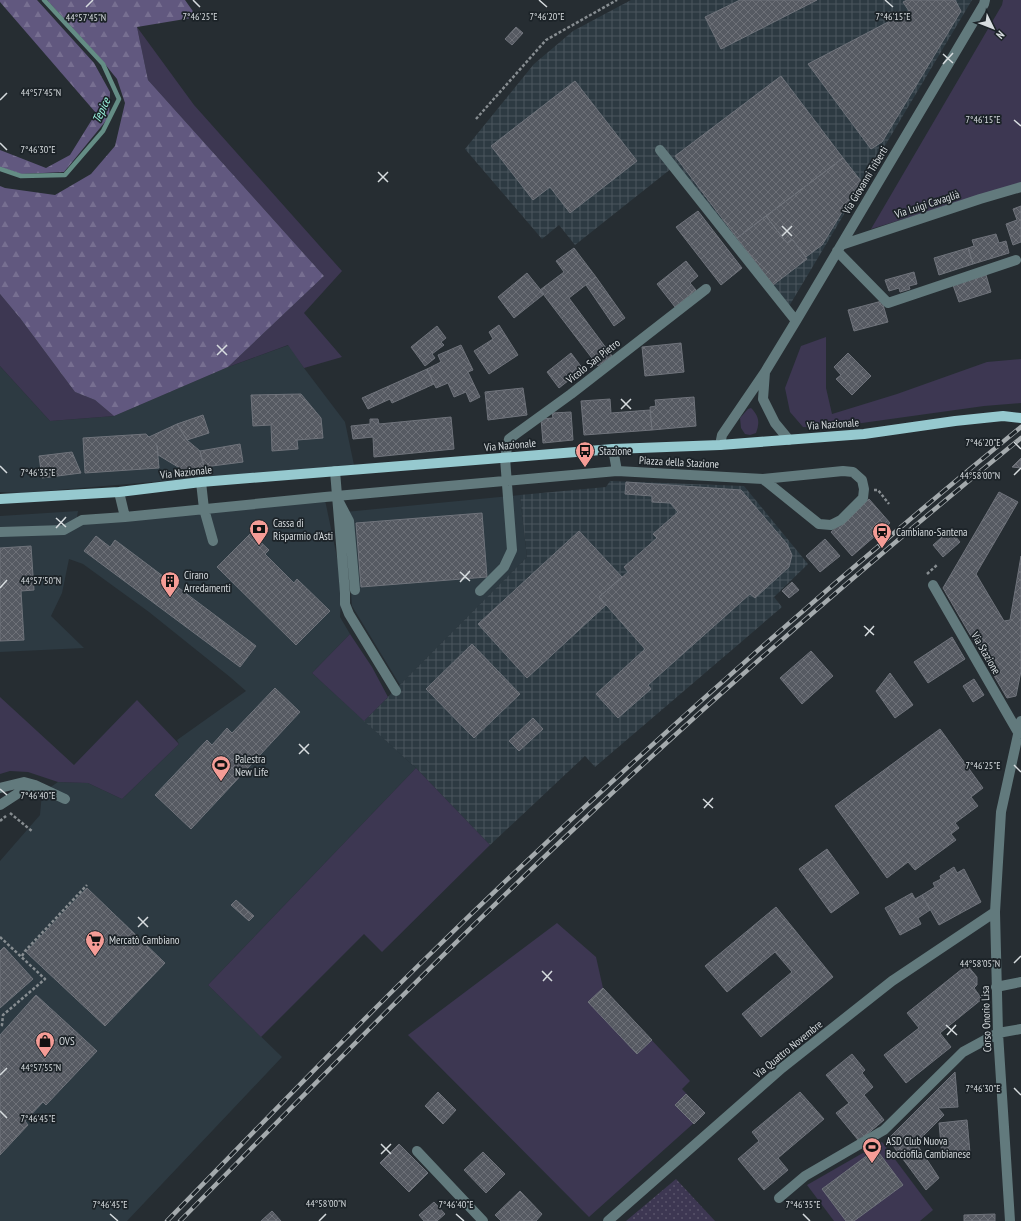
<svg xmlns="http://www.w3.org/2000/svg" width="1021" height="1221" font-family="'PT Sans Narrow',sans-serif">
  <style>
    .built { fill: #2d3a42 }
    .industrial { fill: url(#industrial-grid) }
    .grass { fill: #3d3752 }
    .forest { fill: url(#forest-firs) }
    .park { fill: url(#park-dots) }
    .lines { fill: none; stroke-linecap: round; stroke-linejoin: round }
    .stream { stroke: #648d85; stroke-width: 4.5 }
    .building { fill: url(#building-cross-hatch); stroke: #6f737b }
    .path { stroke: #878d91; stroke-width: 2.5; stroke-dasharray: 3 2; stroke-linecap: butt }
    .minor { stroke: #627a7d; stroke-width: 10 }
    .major { stroke: #96c9cf; stroke-width: 10 }
    .rail-casing { stroke: #a4aaad; stroke-width: 4.5 }
    .rail { stroke: #1c2328; stroke-width: 3; stroke-dasharray: 9; stroke-linecap: butt }
    .ticks { fill: none; stroke: #d7dcdf; stroke-width: 1.5 }
    .labels { text-anchor: middle; dominant-baseline: central; stroke-width: 3.5; stroke-linejoin: round; paint-order: stroke }
    .street-label { font-size: 11px; fill: #d7dcdf; stroke: #1c2328 }
    .poi-label { font-size: 11px; fill: #d7dcdf; stroke: #1c2328; text-anchor: start }
    .water-label { font-size: 12px; font-style: italic; fill: #99f4de; stroke: #1c2328 }
    .ticks-label { font-size: 10px; text-anchor: middle; fill: #d7dcdf; stroke: #1c2328; stroke-width: 3.5; stroke-linejoin: round; paint-order: stroke }
  </style>
  <defs>
    <pattern id="industrial-grid" width="8" height="8" patternUnits="userSpaceOnUse"><rect width="8" height="8" fill="#2d3a42"/><path d="M0 4h8M4 0v8" fill="none" stroke="#4b565d"/></pattern>
    <pattern id="forest-firs" width="22" height="20" patternUnits="userSpaceOnUse"><rect width="22" height="20" fill="#61587f"/><path d="M5 1l3.5 6h-7zM16 11l3.5 6h-7z" fill="#776f91"/></pattern>
    <pattern id="park-dots" width="8" height="8" patternUnits="userSpaceOnUse"><rect width="8" height="8" fill="#3d3752"/><path d="M2 2h.1M6 6h.1" fill="none" stroke="#58536a" stroke-width="1.8" stroke-linecap="round"/></pattern>
    <pattern id="building-cross-hatch" width="8" height="8" patternUnits="userSpaceOnUse"><rect width="8" height="8" fill="#565a62"/><path d="M0 0l8 8M0 8l8-8" fill="none" stroke="#6e7178"/></pattern>
  </defs>
  <rect width="100%" height="100%" fill="#262d32"/>
  <!-- built -->
  <path class="built" d="M289,345l15,23 41,54 9,43 -333,28 -21,-1v-126l50,55 64,-5 114,-49z
    M520,495l7,62 -127,128 -48,-79 -7,-94z
    M325,500l13,62 3,41 -1,14 10,17 -38,39 104,95 -208,217 74,72 -155,164h-127v-360l40,-46 2,-22 16,-11 30,1 34,16 57,-55 -2,-4 69,-49 -16,-14 -81,-65 -66,-48 -14,-5 -7,34 -11,23 33,32 -84,4v-136l78,-5 -1,6z"/>
  <!-- industrial -->
  <path class="industrial" d="M631,0h341l-184,308 -111,-144 -102,81 -16,-20 -17,14 -77,-90 69,-85 39,-33z
    M610,481l134,5 64,78 -34,33 8,10 -187,160 -10,-11 -95,89 -74,-77 -52,-47 163,-164 -7,-62 86,-8z"/>
  <!-- grass -->
  <path class="grass" d="M1003,0h18v183l-150,46 131,-224z
    M137,27l57,78 148,166 -38,42 38,44 -38,11 -16,-23 -60,22 96,-91 -176,-196z
    M0,294l20,24 55,74 20,8 19,16 -64,5 -50,-55z
    M826,337v51l6,26 65,-20 90,-32 34,-3v44l-37,3 -158,22 -23,-1 -13,-15 -5,-24 16,-42z
    M751,408c8,8 9,14 5,25l-6,2 -5,-1 -4,-6 -1,-10 8,-9z
    M350,634l22,33 16,30 -24,24 -52,-48z
    M0,697l74,68 63,-65 42,44 -57,55 -34,-16 -30,-1 -30,-10 -18,-1 -10,3z
    M416,768l74,77 -108,107 -18,-18 -103,103 -53,-52z
    M557,923l39,34 7,31 87,93 -8,8 23,24 -116,104 -181,-182z
    M882,1142l51,68 -13,11h-86l-27,-36z"/>
  <!-- forest -->
  <path class="forest" d="M0,0h37l57,63 16,29 -1,25 -45,55 -43,2 -21,-7v-17l46,18 24,-13 26,-42 -96,-111z
    M47,0h138l12,17 -60,10 11,53 176,196 -96,91 -114,49 -19,-16 -20,-8 -55,-74 -20,-24v-108l5,2 50,7 36,-21 24,-28 10,-43 -8,-24 -17,-21z"/>
  <!-- park -->
  <path class="park" d="M676,1179l39,42h-89z"/>
  <g class="lines">
    <!-- stream -->
    <path class="stream" d="M0,169l21,7 44,-1 38,-44 16,-32 -16,-35 -59,-64"/>
  </g>
  <!-- building -->
  <path class="building" d="M740,0h77l-96,49 -16,-32z
    M907,0h48l6,11 -79,131 -11,7 -63,-85 101,-53 -6,-9z
    M516,27l7,6 -11,12 -7,-6z
    M781,76l62,82 -106,80 -62,-82z
    M575,81l62,80 -67,52 -20,-26 -17,13 -42,-54z
    M843,158l18,23 -39,64 -16,12 -14,-18 -5,4 -21,-27z
    M1021,206v36l-8,3 -7,-21 11,-4 -4,-11z
    M698,211l44,57 -21,17 -45,-58z
    M766,216l21,27 5,-4 15,20 -34,26 -36,-47z
    M996,234l3,9 7,-2 3,12 -36,11 -5,-16 6,-2 -2,-6z
    M574,248l22,29 -27,21 43,58 -14,10 -58,-76 24,-18 -8,-11z
    M968,248l5,16 -34,11 -5,-17z
    M686,261l12,15 -8,7 6,7 -21,17 -18,-23z
    M914,272l3,12 -8,2 1,3 -10,3 -1,-4 -10,3 -4,-11z
    M527,273l17,21 -30,24 -16,-21z
    M986,275l5,17 -32,10 -6,-17z
    M596,277l29,41 -11,8 -28,-41z
    M882,301l6,21 -34,9 -6,-21z
    M499,325l19,30 -29,19 -15,-23 19,-12 -4,-7z
    M437,326l9,12 -5,4 3,3 -12,9 3,4 -10,8 -14,-19z
    M681,343l3,29 -39,4 -3,-29z
    M461,345l12,25 -5,2 12,25 -10,5 -4,-10 -12,5 -6,-14 -12,5 -9,-19 14,-7 -3,-7z
    M571,353l12,16 -24,19 -12,-16z
    M848,353l23,23 -19,19 -16,-16 5,-4 -7,-8z
    M427,369l7,15 -42,19 -2,-4 -22,10 -6,-11z
    M523,388l4,27 -39,5 -3,-28z
    M301,394l20,24 2,20 -26,2 1,9 -26,2 -1,-26 -18,1 -2,-31z
    M694,397l2,29 -44,4 -2,-23 6,-1 -1,-6z
    M610,399l1,14 39,-3 2,20 -68,5 -3,-34z
    M571,412l2,28 -30,3 -2,-24 12,-1 -1,-5z
    M203,415l6,18 -22,7 -10,-16z
    M451,417l3,32 -80,8 -1,-20 -20,2 -2,-13 19,-2v-5h8l1,5z
    M177,424l10,16 13,11 4,16 -21,3 -25,-15 -1,-10 -8,-8z
    M146,434l11,11 2,23 -74,5 -2,-35z
    M240,444l3,18 -39,5 -4,-16z
    M72,452l9,21 -39,5 -3,-22z
    M1021,458v10l-9,-1z
    M626,482l115,8 46,54 5,11 -3,12 -34,31 -5,-4 -102,91 3,4 -33,29 -22,-24 49,-45 -46,-52 29,-25 -4,-5 33,-29 -4,-4 25,-22 -8,-9 -18,-1v-6l-27,-2z
    M999,492l19,10 -42,72 28,47 6,-1 11,-64v115l-5,25 -9,2 -64,-110z
    M869,499l21,24 -38,33 -21,-24z
    M482,513l5,64 -126,10 -5,-64z
    M950,530l10,12 -17,15 -10,-12z
    M579,531l43,46 -23,20 7,8 -79,73 -49,-54z
    M251,533l18,17 -4,4 29,29 3,-4 33,32 -34,34 -79,-78z
    M96,536l14,11 5,-7 141,106 -16,21 -156,-116z
    M825,539l15,17 -20,16 -14,-16z
    M31,546l3,44 -13,1 3,49 -24,1v-93z
    M792,582l7,8 -10,8 -7,-7z
    M952,637l13,22 -37,24 -14,-21z
    M472,644l48,50 -46,44 -48,-49z
    M811,651l22,25 -31,28 -22,-26z
    M890,673l23,32 -18,13 -19,-27z
    M974,679l10,16 -11,7 -10,-16z
    M275,688l25,24 -109,117 -36,-34 52,-55 5,5 15,-17 5,5z
    M533,718l10,11 -24,22 -10,-10z
    M940,729l43,59 -12,9 7,9 -23,17 4,5 -8,6 5,6 -41,30 -7,-8 -21,16 -52,-72z
    M827,849l32,44 -28,20 -32,-44z
    M954,867l3,6 7,-4 17,33 -42,23 -17,-30 13,-8 -2,-4 8,-4 -1,-3z
    M87,888l78,75 -60,63 -79,-74z
    M912,893l3,6 7,-4 8,15 -12,8 3,6 -21,11 -15,-27z
    M236,900l18,16 -5,5 -18,-16z
    M776,907l57,70 -72,60 -19,-23 50,-42 -17,-20 -48,40 -22,-26z
    M4,947l29,32 -33,29v-57z
    M967,965l10,12v8l-3,3 8,11 -42,34 11,14 -45,36 -22,-28 35,-27 -12,-15z
    M603,988l49,52 -15,14 -49,-52z
    M36,995l61,56 -51,54 -3,-3 -18,19 3,4 -28,30v-120z
    M852,1054l13,16 -3,3 11,14 -9,8 20,25 -25,21 -23,-28 13,-10 -23,-28z
    M955,1072l3,35 -20,1 6,7 -28,28 23,35 -13,12 -38,-51z
    M438,1092l18,18 -13,14 -18,-18z
    M800,1092l24,27 -46,39 10,12 -24,20 -26,-31 21,-18 -7,-9z
    M686,1094l19,19 -11,11 -19,-19z
    M967,1120l3,33 -28,3 -3,-33z
    M399,1144l29,29 -19,19 -29,-29z
    M876,1149l27,36 -49,36h-8l-24,-32z
    M483,1152l22,22 -19,19 -22,-23z
    M520,1191l22,23 -6,7h-35l-6,-6z
    M434,1202l11,12 -8,7h-13l-5,-6z
    M272,1211l9,10h-20z
    M995,1214v7h-31v-6z"/>
  <g class="lines">
    <!-- path -->
    <path class="path" d="M476,119l70,-79 71,-40
      M874,490h4l11,14
      M927,574l10,-9
      M10,813l23,19
      M0,821l6,-5
      M0,937l45,42 -42,36 -1,10 -2,2
      M22,956l3,-5 62,-66"/>
    <!-- minor -->
    <path class="minor" d="M660,150l136,171
      M841,245l139,-46 41,-12
      M837,251l51,52 128,-43
      M765,372l-2,27 12,24 14,17
      M720,445l2,-10 43,-63 31,-51 188,-317 1,-4
      M613,449l4,22 146,8 56,45 12,1 10,-5 22,-22 1,-9 -2,-9 -9,-8 -10,-1 -80,8
      M335,471l10,122v11l4,10 47,77
      M201,482l3,27 9,32
      M119,492l6,25 200,-20 292,-26
      M338,500l11,21 6,69
      M0,532l64,-2 18,-10 43,-3
      M933,585l86,149
      M480,591l24,-24 8,-17 -7,-92 4,-19 62,-45 135,-105
      M0,788l24,-6 11,3 30,14
      M0,805l20,-13 15,-7
      M996,987l25,-5
      M417,1151l66,70
      M779,1198l26,-22 79,-46 79,-78 35,-19 23,-4
      M608,1221l174,-153 110,-87 103,-69
      M1010,1221l-12,-188 -3,-121 6,-100 20,-91"/>
    <!-- major -->
    <path class="major" d="M0,499l119,-7 82,-10 412,-33 107,-4 144,-11 91,-13 48,-5 18,2"/>
    <!-- rail casing -->
    <g class="rail-casing">
      <path id="rail" d="M167,1221c86,-88 171,-177 259,-263 190,-186 390,-363 595,-531
        M180,1221c131,-133 261,-267 397,-395 143,-135 292,-264 444,-388"/>
    </g>
    <!-- rail -->
    <use href="#rail" class="rail"/>
  </g>
  <!-- ticks -->
  <path class="ticks" d="M193,0l7,7M539,0l8,7M885,0l8,7M86,7l7,-7M943,54l10,9M943,64l10,-11M0,100l7,-7M1014,120l7,6M0,143l7,7M378,172l10,10M378,182l10,-10M782,226l10,10M782,236l10,-10M217,345l10,10M217,355l10,-10M621,399l10,10M621,409l10,-10M1014,442l7,7M0,466l7,7M1014,475l7,-7M56,518l10,9M56,528l10,-11M460,572l10,9M460,582l10,-11M0,588l7,-8M864,626l10,9M865,636l9,-10M299,744l10,10M299,754l10,-10M1014,765l7,7M0,789l7,6M703,799l10,9M704,808l9,-10M138,917l10,10M138,927l10,-10M1014,963l7,-7M542,971l10,10M543,981l9,-10M946,1025l11,10M947,1035l9,-10M0,1075l7,-7M1014,1088l7,7M0,1111l7,7M381,1144l10,10M381,1154l10,-10M110,1214l8,7M456,1214l8,7M803,1214l7,7M319,1221l7,-7"/>
  <!-- icons -->
  <defs>
    <g id="bus-pin" transform="scale(1)"><path d="M0 17L-7.5 6A9.5 9.5 0 1 1 7.5 6Z" fill="#f59c96" stroke="#1c2328"/><path d="M-5-6H5V4H4V6H2V4H-2V6H-4V4H-5ZM-3.5-4V0h7V-4ZM-3.5 1.2v1.5H-2V1.2ZM2 1.2v1.5H3.5V1.2Z" fill="#111"/></g>
    <g id="bank-pin" transform="scale(1)"><path d="M0 17L-7.5 6A9.5 9.5 0 1 1 7.5 6Z" fill="#f59c96" stroke="#1c2328"/><path d="M-6-4H6V4H-6ZM0-2.3a2.3 2.3 0 1 0 0 4.6a2.3 2.3 0 1 0 0-4.6Z" fill="#111"/></g>
    <g id="station-pin" transform="scale(1)"><path d="M0 17L-7.5 6A9.5 9.5 0 1 1 7.5 6Z" fill="#f59c96" stroke="#1c2328"/><path d="M-3-6H3Q5-6 5-4V2Q5 4 3 4L4.5 6H3L1.5 4h-3L-3 6H-4.5L-3 4Q-5 4-5 2V-4Q-5-6-3-6ZM-3.5-4v3h7v-3ZM-3.5 1v1.5H-2V1ZM2 1v1.5H3.5V1Z" fill="#111"/></g>
    <g id="building-pin" transform="scale(1)"><path d="M0 17L-7.5 6A9.5 9.5 0 1 1 7.5 6Z" fill="#f59c96" stroke="#1c2328"/><path d="M-4-6H4V6H1V3H-1V6H-4ZM-2.5-4.3h1.7v1.8h-1.7ZM.8-4.3h1.7v1.8H.8ZM-2.5-1h1.7V.8h-1.7ZM.8-1h1.7V.8H.8Z" fill="#111"/></g>
    <g id="stadium-pin" transform="scale(1)"><path d="M0 17L-7.5 6A9.5 9.5 0 1 1 7.5 6Z" fill="#f59c96" stroke="#1c2328"/><path d="M0-5a6.5 5 0 1 0 0 10a6.5 5 0 1 0 0-10ZM-3.5-1.8h7v3.6h-7Z" fill="#111"/></g>
    <g id="supermarket-pin" transform="scale(1)"><path d="M0 17L-7.5 6A9.5 9.5 0 1 1 7.5 6Z" fill="#f59c96" stroke="#1c2328"/><path d="M-6-5.5h2.5l.6 2H6L4.5 2H-2.5L-4.4-4H-6ZM-1.5 3.2a1.3 1.3 0 1 0 .1 0ZM3 3.2a1.3 1.3 0 1 0 .1 0Z" fill="#111"/></g>
    <g id="shop-pin" transform="scale(1)"><path d="M0 17L-7.5 6A9.5 9.5 0 1 1 7.5 6Z" fill="#f59c96" stroke="#1c2328"/><path d="M-5-2.5h2.3a2.7 3.5 0 0 1 5.4 0H5L5.5 6h-11ZM-1.5-2.5h3a1.5 2.3 0 0 0-3 0Z" fill="#111"/></g>
  </defs>
  <g fill-rule="evenodd">
    <use href="#bus-pin" x="585" y="451"/>
    <use href="#bank-pin" x="259" y="529"/>
    <use href="#station-pin" x="882" y="532"/>
    <use href="#building-pin" x="170" y="581"/>
    <use href="#stadium-pin" x="221" y="765"/>
    <use href="#supermarket-pin" x="95" y="940"/>
    <use href="#shop-pin" x="45" y="1041"/>
    <use href="#stadium-pin" x="872" y="1147"/>
  </g>
  <g class="labels">
    <!-- street labels -->
    <g class="street-label">
      <text transform="translate(865 180) rotate(-59)">Via Giovanni Triberti</text>
      <text transform="translate(927 204) rotate(-18)">Via Luigi Cavaglià</text>
      <text transform="translate(593 361) rotate(-38)">Vicolo San Pietro</text>
      <text transform="translate(833 424) rotate(-4)">Via Nazionale</text>
      <text transform="translate(510 445) rotate(-5)">Via Nazionale</text>
      <text transform="translate(679 462) rotate(3)">Piazza della Stazione</text>
      <text transform="translate(186 472) rotate(-6)">Via Nazionale</text>
      <text transform="translate(986 653) rotate(60)">Via Stazione</text>
      <text transform="translate(986 1019) rotate(-92)">Corso Onorio Lisa</text>
      <text transform="translate(788 1049) rotate(-39)">Via Quattro Novembre</text>
    </g>
    <!-- poi labels -->
    <g class="poi-label">
      <text x="599" y="451">Stazione</text>
      <text x="273" y="523">Cassa di<tspan x="273" dy="13">Risparmio d'Asti</tspan></text>
      <text x="896" y="532">Cambiano-Santena</text>
      <text x="184" y="575">Cirano<tspan x="184" dy="13">Arredamenti</tspan></text>
      <text x="235" y="759">Palestra<tspan x="235" dy="13">New Life</tspan></text>
      <text x="109" y="940">Mercatò Cambiano</text>
      <text x="59" y="1041">OVS</text>
      <text x="886" y="1141">ASD Club Nuova<tspan x="886" dy="13">Bocciofila Cambianese</tspan></text>
    </g>
    <!-- water labels -->
    <g class="water-label">
      <text transform="translate(101 110) rotate(-65)">Tepice</text>
    </g>
  </g>
  <g class="ticks-label">
    <text x="547" y="20">7°46'20"E</text>
    <text x="893" y="20">7°46'15"E</text>
    <text x="200" y="20">7°46'25"E</text>
    <text x="86" y="21">44°57'45"N</text>
    <text x="41" y="96">44°57'45"N</text>
    <text x="983" y="123">7°46'15"E</text>
    <text x="38" y="153">7°46'30"E</text>
    <text x="983" y="446">7°46'20"E</text>
    <text x="38" y="476">7°46'35"E</text>
    <text x="980" y="479">44°58'00"N</text>
    <text x="41" y="584">44°57'50"N</text>
    <text x="983" y="769">7°46'25"E</text>
    <text x="38" y="799">7°46'40"E</text>
    <text x="980" y="967">44°58'05"N</text>
    <text x="41" y="1071">44°57'55"N</text>
    <text x="983" y="1092">7°46'30"E</text>
    <text x="38" y="1122">7°46'45"E</text>
    <text x="326" y="1207">44°58'00"N</text>
    <text x="110" y="1208">7°46'45"E</text>
    <text x="456" y="1208">7°46'40"E</text>
    <text x="803" y="1208">7°46'35"E</text>
  </g>
  <!-- north arrow -->
  <g transform="translate(993 28) rotate(133)" stroke="#1c2328" stroke-width="3" paint-order="stroke">
  <path d="M0-3L7 15L0 10L-7 15Z" fill="#d7dcdf"/>
  <text y="-6" font-size="11" font-weight="bold" text-anchor="middle" fill="#d7dcdf">N</text>
  </g>
</svg>
